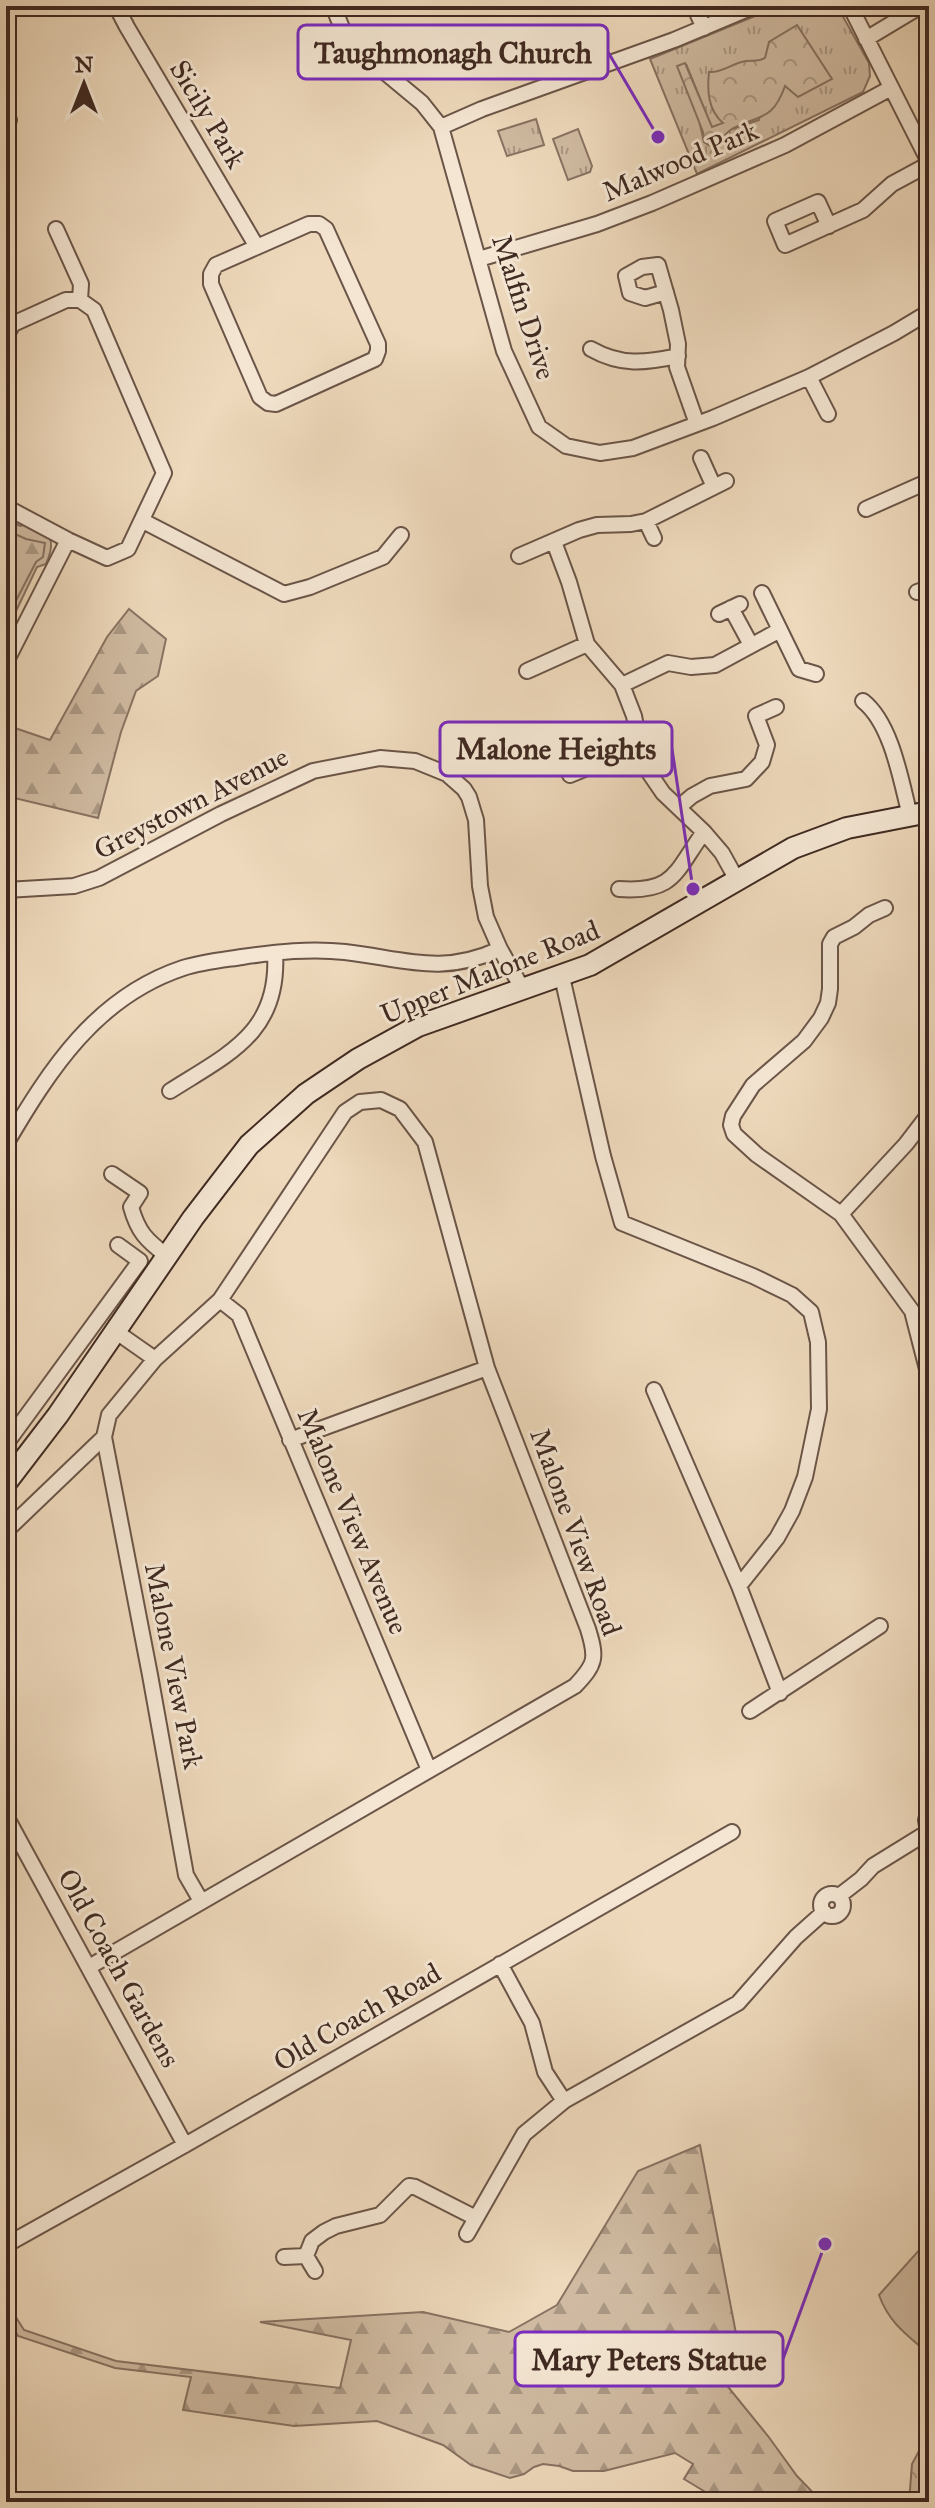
<svg xmlns="http://www.w3.org/2000/svg" width="935" height="2508" font-family="'IM FELL Great Primer',serif">
  <style>
    .grass { fill: url(#grass-tufts); stroke: #887262; stroke-width: 2; fill-rule: evenodd }
    .forest { fill: url(#forest-firs); stroke: #887262; stroke-width: 2 }
    .park { fill: url(#park-crowns); stroke: #887262; stroke-width: 2 }
    .pitch { fill: #d0bba2; stroke: #887262; stroke-width: 2 }
    .lines { fill: none; stroke-linecap: round; stroke-linejoin: round }
    .street-casing { stroke: #6b5548; stroke-width: 18 }
    .secondary-casing { stroke: #3f2921; stroke-width: 24 }
    .street { stroke: #f4e6d3; stroke-width: 14 }
    .secondary { stroke: #f4e6d3; stroke-width: 20 }
    .labels { text-anchor: middle; dominant-baseline: central; stroke-width: 6; stroke-linejoin: round; paint-order: stroke }
    .street-label { font-size: 28px; fill: #3f2921; stroke: #f4e6d3 }
    .leader { fill: none; stroke: #7b2cbf; stroke-width: 3 }
    .callout-dot { fill: #7b2cbf; stroke: #f4e6d3; stroke-width: 3 }
    .callout { fill: #f4e6d3; stroke: #7b2cbf; stroke-width: 3 }
    .callout-label { font-size: 30px; text-anchor: middle; font-weight: bold; fill: #3f2921 }
  </style>
  <defs>
    <pattern id="grass-tufts" width="24" height="20" patternUnits="userSpaceOnUse" patternTransform="scale(2)"><rect width="24" height="20" fill="#d0bba2"/><path d="M3 7l-1-3M5 7V3M7 7l1-3M15 17l-1-3M17 17v-4M19 17l1-3" fill="none" stroke="#aa9884"/></pattern>
    <pattern id="forest-firs" width="22" height="20" patternUnits="userSpaceOnUse" patternTransform="scale(2)"><rect width="22" height="20" fill="#d0bba2"/><path d="M5 1l3.5 6h-7zM16 11l3.5 6h-7z" fill="#aa9884"/></pattern>
    <pattern id="park-crowns" width="20" height="18" patternUnits="userSpaceOnUse" patternTransform="scale(2)"><rect width="20" height="18" fill="#d0bba2"/><path d="M2 6a3 3 0 1 1 6 0M12 15a3 3 0 1 1 6 0" fill="none" stroke="#aa9884"/></pattern>
  </defs>
  <rect width="100%" height="100%" fill="#eed9bc"/>
  <filter id="stains"><feTurbulence type="fractalNoise" baseFrequency=".0025" numOctaves="4"/><feColorMatrix values="0 0 0 0 .2 0 0 0 0 .09 0 0 0 0 .02 0 0 0 .5 -.17"/></filter>
  <radialGradient id="worn" r=".72"><stop offset=".6" stop-color="#630" stop-opacity="0"/><stop offset="1" stop-color="#630" stop-opacity=".3"/></radialGradient>
  <!-- grass -->
  <path class="grass" d="M780,6h57l32,57 1,13 -7,16 -166,82 -47,-115zM765,58l-6,62 -30,10 -16,18 -9,-6 -18,-78 26,64 12,-4 -11,-14 6,-37 28,-12h12z
    M536,119l8,26 -37,11 -9,-25z
    M578,129l14,37 -2,6 -22,8 -15,-41z
    M6,519l14,7 7,-2c24,12 30,14 19,40l-9,3 -30,63 2,7 -3,7z"/>
  <!-- forest -->
  <path class="forest" d="M6,530l20,9 19,4 -2,14 -7,5 -30,58z
    M129,609l37,30 -8,37 -22,15 -15,41 -23,86 -92,-22v-71l44,15 57,-103z
    M700,2145l38,199 -31,17 61,75 29,40 25,26h-100l-38,-23 9,-15 -18,-11 -71,18h-31l-14,-5 -16,-2 -9,3 -10,7 -14,4 -39,-13 -28,-20 -66,-24 -83,5 -111,-16 8,-33 -76,-9 -97,-32 -12,-21 1,-42 9,6 -9,24 17,27 92,31 224,27 11,-48 -91,-18 163,-10 86,20 48,-27 81,-134z"/>
  <!-- park -->
  <path class="park" d="M797,25l35,54 -34,18 -13,-11c-13,36 -25,28 -53,43 -7,4 -13,13 -19,19l-9,-6 -1,-10 -26,-66 8,-3 27,64 11,-4c-15,-13 -16,-32 -14,-51 14,1 23,-9 37,-11 8,-1 12,1 19,-3l4,-16z
    M926,2438l3,3v61h-20l3,-38z"/>
  <!-- pitch -->
  <path class="pitch" d="M929,2239v115c-22,-19 -40,-31 -50,-59z"/>
  <g class="lines">
    <!-- street casing -->
    <g class="street-casing">
      <path id="street" d="M116,6l11,21 130,220
        M333,6l9,22 21,26 59,49 19,24 63,224 35,76 27,19 34,7 33,-5 80,-30 96,-41 85,-44 35,-21
        M694,6l10,22
        M850,6l79,156
        M866,39l55,-33
        M6,121l3,-1
        M441,127l41,-18 192,-69 81,-34
        M309,224h10l7,5 52,115v7l-3,8 -99,45 -8,-1 -8,-6 -49,-113v-10l5,-9z
        M829,226l-11,-24 -43,19 10,24 78,-35 29,-26 37,-20
        M56,229l25,55 -1,16
        M479,259l118,-35 55,-21 133,-58 106,-57
        M666,292l-21,6 -15,-5 -4,-17 16,-9 16,-2 13,45 7,34 -1,23 20,57
        M6,336l7,-12 53,-24h14l14,10 70,163 -36,76 -21,9 -39,-18
        M591,349c30,17 54,14 87,7
        M809,377l19,37
        M701,458l13,29
        M6,507l62,33 -62,122
        M866,509l63,-28
        M143,521l141,73 26,-7 73,-30 18,-22
        M646,521l8,17
        M554,542l15,40 18,62 35,41 12,31 6,30 8,25 15,22 41,39 18,21 15,27
        M519,556l60,-26 18,-5 34,-1 15,-3 80,-40
        M917,592l12,-4
        M762,593l37,76 17,5
        M731,608l20,37
        M719,614l21,-10
        M527,671l60,-27
        M622,685l46,-22 23,4 24,-2 65,-35
        M863,701c29,23 38,80 47,115
        M570,775l70,-29
        M679,807l13,-11 18,-10 36,-7 16,-17 5,-17 -11,-29 20,-9
        M619,889c57,4 56,-18 85,-57
        M6,890l68,-4 25,-8 122,-64 92,-43 67,-13 35,3 32,13 17,15 5,8 7,23 4,66 6,31 14,32 23,41
        M885,908l-16,7 -15,12 -20,10 -4,7v45l-2,14 -7,15 -17,23 -51,44 -20,31 -2,9 3,9 23,21 84,59 71,97 17,66
        M562,977l41,179 19,67 131,53 39,19 19,17 7,30 1,67 -14,68 -13,34 -15,27 -38,48
        M170,1091c58,-37 110,-58 105,-138
        M6,1144c44,-75 90,-147 177,-176 19,-6 39,-8 59,-11 34,-5 69,-9 103,-5 60,7 96,24 155,-3
        M112,1174l28,19 -9,14c7,25 15,33 36,49
        M841,1214l65,-70 23,-30
        M220,1300l19,15 190,455
        M115,1331l40,28
        M654,1390l85,196 41,107
        M104,1437l46,238 36,200 15,26
        M290,1440l197,-72
        M6,1444l134,-183 -22,-16
        M6,1531l98,-94 5,-22 46,-56 65,-59 125,-188 15,-10 21,-2 19,9 25,33 62,226 101,261c9,29 8,35 -13,57l-486,281
        M750,1711l130,-85
        M6,1816l179,329
        M821 1905a11 11 0 1 1 22 0a11 11 0 1 1-22 0Z
        M839,1896l22,-17 12,-13 55,-34 -2,-12
        M500,1964l32,59 13,49 19,29
        M467,2234l57,-100 40,-33 174,-98 58,-66 28,-25
        M6,2245l179,-100 547,-313
        M306,2256l6,-15 12,-9 12,-6 44,-11 29,-29 6,1 59,30
        M284,2257l22,-1 9,15"/>
    </g>
    <!-- secondary casing -->
    <g class="secondary-casing">
      <path id="secondary" d="M6,1483l52,-68 135,-197 56,-73 57,-51 52,-35 60,-33 172,-61 203,-117 54,-20 82,-16"/>
    </g>
    <!-- street -->
    <use href="#street" class="street"/>
    <!-- secondary -->
    <use href="#secondary" class="secondary"/>
  </g>
  <g class="labels">
    <!-- street labels -->
    <g class="street-label">
      <text transform="translate(208 114) rotate(59)">Sicily Park</text>
      <text transform="translate(680 161) rotate(-23)">Malwood Park</text>
      <text transform="translate(524 307) rotate(72)">Malfin Drive</text>
      <text transform="translate(191 803) rotate(-27)">Greystown Avenue</text>
      <text transform="translate(490 972) rotate(-22)">Upper Malone Road</text>
      <text transform="translate(353 1521) rotate(67)">Malone View Avenue</text>
      <text transform="translate(576 1532) rotate(70)">Malone View Road</text>
      <text transform="translate(174 1666) rotate(79)">Malone View Park</text>
      <text transform="translate(119 1968) rotate(61)">Old Coach Gardens</text>
      <text transform="translate(357 2017) rotate(-30)">Old Coach Road</text>
    </g>
  </g>
  <!-- callouts -->
  <path class="leader" d="M658 137L608 52M693 889L672 749M825 2244L783 2359"/>
  <g class="callout-dot">
    <circle cx="658" cy="137" r="8"/>
    <circle cx="693" cy="889" r="8"/>
    <circle cx="825" cy="2244" r="8"/>
  </g>
  <g class="callout">
    <rect x="298" y="25" width="310" height="54" rx="8"/>
    <rect x="440" y="722" width="232" height="54" rx="8"/>
    <rect x="515" y="2332" width="268" height="54" rx="8"/>
  </g>
  <g class="callout-label">
    <text x="453" y="63">Taughmonagh Church</text>
    <text x="556" y="759">Malone Heights</text>
    <text x="649" y="2370">Mary Peters Statue</text>
  </g>
  <!-- margin -->
  <rect width="935" height="2508" fill="none" stroke="#eed9bc" stroke-width="32"/>
  <rect x="8" y="8" width="919" height="2492" fill="none" stroke="#3f2921" stroke-width="4"/>
  <rect x="16" y="16" width="903" height="2476" fill="none" stroke="#3f2921" stroke-width="2"/>
  <!-- north arrow -->
  <g transform="translate(84 84)" stroke="#f4e6d3" stroke-width="6" paint-order="stroke">
  <path d="M0-6L14 30L0 20L-14 30Z" fill="#3f2921"/>
  <text y="-12" font-size="22" font-weight="bold" text-anchor="middle" fill="#3f2921">N</text>
  </g>
  <rect width="100%" height="100%" filter="url(#stains)"/>
  <rect width="100%" height="100%" fill="url(#worn)"/>
</svg>
